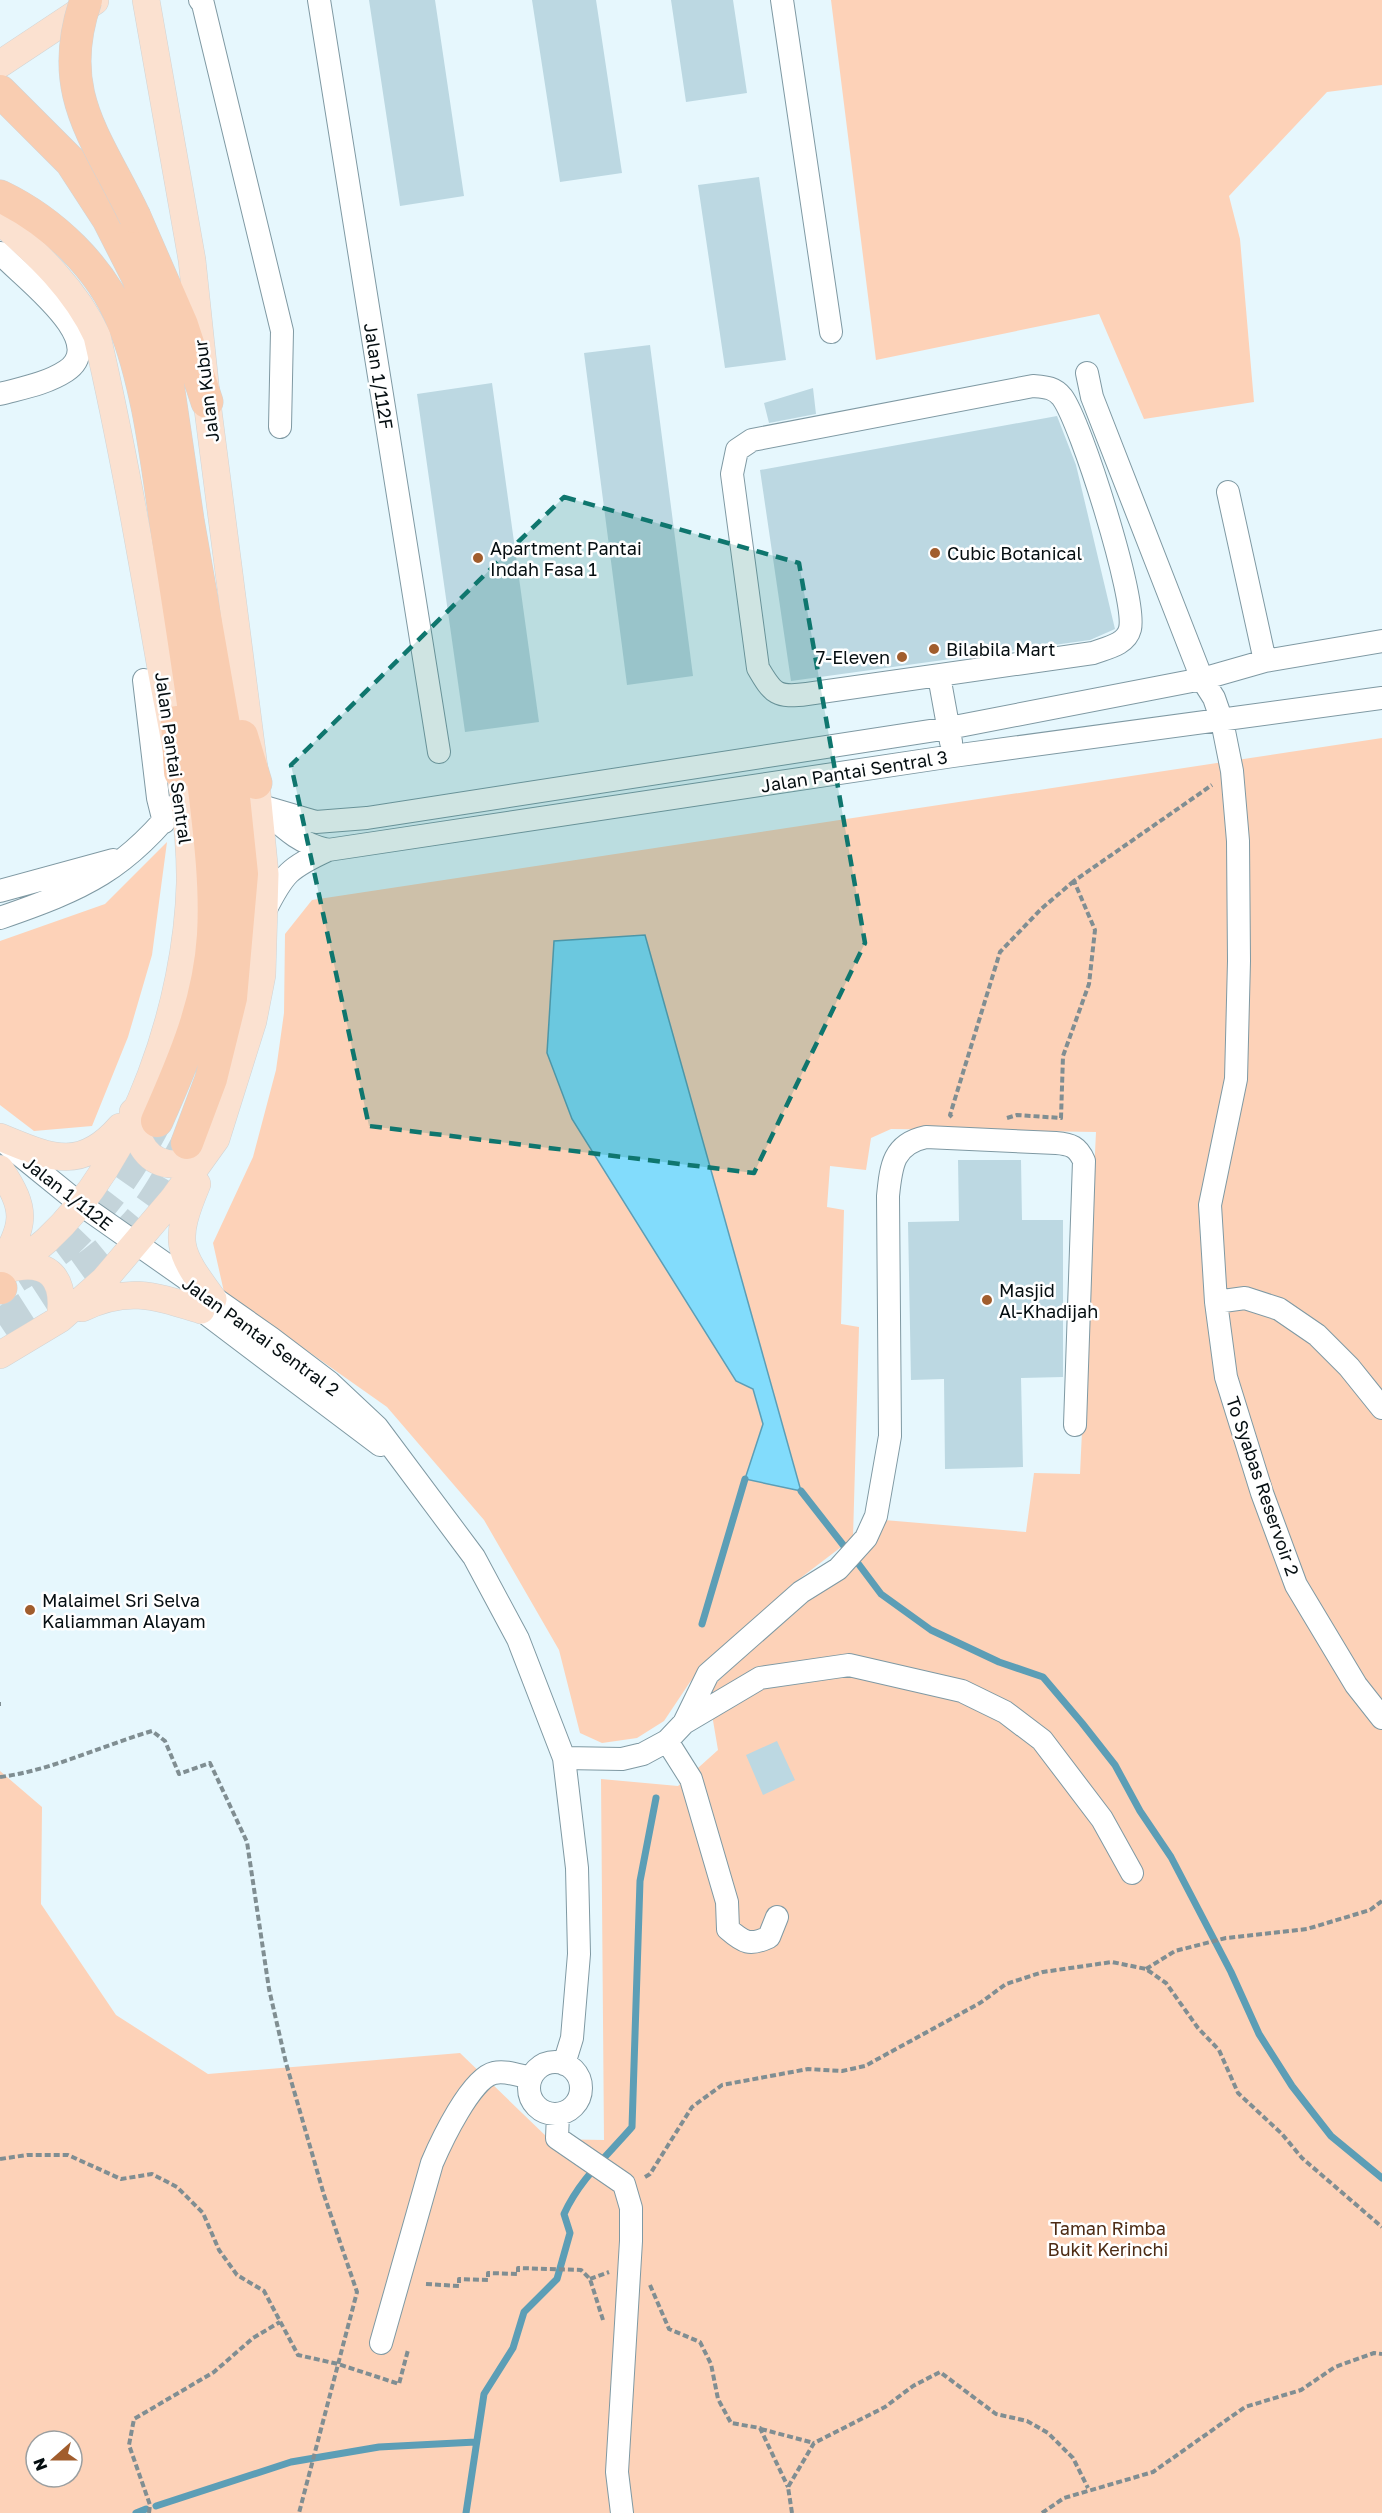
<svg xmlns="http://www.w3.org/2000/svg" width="1382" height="2513" font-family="'Golos Text',sans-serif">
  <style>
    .green { fill: #fdd2b8; fill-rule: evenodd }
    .water { fill: #82dcfc; stroke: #5c9eb6; stroke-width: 1.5 }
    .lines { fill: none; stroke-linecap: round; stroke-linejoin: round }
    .stream { stroke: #5c9eb6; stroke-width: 7 }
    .building { fill: #bcd8e2 }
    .highway-tunnel { stroke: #c4d4da; stroke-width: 32; stroke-dasharray: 32 16; stroke-linecap: butt }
    .minor-casing { stroke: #7f99a3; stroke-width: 24 }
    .major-casing { stroke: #d2d4d4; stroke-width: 28 }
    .highway-casing { stroke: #d2d4d4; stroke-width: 33 }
    .path { stroke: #808e92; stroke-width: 4; stroke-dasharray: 6 3; stroke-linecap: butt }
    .minor { stroke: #fff; stroke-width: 22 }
    .major { stroke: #fbe1d0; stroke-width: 27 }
    .highway { stroke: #f9cdb1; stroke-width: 32 }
    .highway-bridge-casing { stroke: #d2d4d4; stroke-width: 33; stroke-linecap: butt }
    .highway-bridge { stroke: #f9cdb1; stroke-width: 32 }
    .marked { fill: #0f766e; fill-opacity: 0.2; stroke: #0f766e; stroke-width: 4.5; stroke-dasharray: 12 8; stroke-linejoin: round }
    .poi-dot { fill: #a15d2d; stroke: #fff; stroke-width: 2 }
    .labels { text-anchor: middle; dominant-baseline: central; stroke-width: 5; stroke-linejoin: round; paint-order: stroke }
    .street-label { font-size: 18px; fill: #050e11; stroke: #fff }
    .poi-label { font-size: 18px; fill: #050e11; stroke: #fff; text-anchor: start }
    .park-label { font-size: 18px; fill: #4d2b14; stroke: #fff }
  </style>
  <rect width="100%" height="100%" fill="#e6f7fd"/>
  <!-- green -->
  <path class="green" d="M831,0h551v85l-55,7 -98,104 11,43 14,163 -110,17 -45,-105 -223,46z
    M1382,738v1775h-1382v-742l42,36 -1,97 75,111 92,59 252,-21 89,86 55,1 -3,-361 77,7 40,-36 -10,-59 176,-171 142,12 8,-59 46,1 16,-342 -205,-3 -20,9 -5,32 -36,-4 -3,41 17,3 -3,114 18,3 -6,211 -63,48 -100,96 -26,39 -27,17 -35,5 -22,-10 -21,-83 -75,-130 -97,-113 -163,-115 -11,-49 40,-86 23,-87 8,-57 1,-79 27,-34zM645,936l156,554v1l-56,-12 18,-55 -10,-35zM36,2441h36v36h-36z
    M167,842l-15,113 -24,82 -36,89 -58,5 -34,-26v-164l105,-37z"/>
  <!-- water -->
  <path class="water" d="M645,935l156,556 -56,-12 18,-55 -10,-35 -17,-8 -164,-262 -25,-66 7,-112z"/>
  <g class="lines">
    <!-- stream -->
    <path class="stream" d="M801,1491l43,55
      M857,1562l24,32 50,36 68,32 44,15 39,46 33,42 25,46 31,46 60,115 28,62 33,52 39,50 51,42
      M702,1624l43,-145
      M156,2506l135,-44 88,-15 97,-5
      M136,2513l10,-4
      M466,2513l18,-119 29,-46 11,-36 33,-33 13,-46 -6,-19c16,-35 43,-58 68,-87l8,-246 16,-83"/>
  </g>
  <!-- building -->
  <path class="building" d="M369,0h66l29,196 -64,10z
    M532,0h64l26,173 -62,9z
    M671,0h62l14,93 -61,9z
    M759,177l27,183 -61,8 -27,-183z
    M650,345l43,331 -66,9 -43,-332z
    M492,383l47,339 -74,10 -48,-338z
    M813,388l3,26 -47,9 -5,-20z
    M1057,416l19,49 39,164 -25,11 -299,41 -31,-211z
    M958,1160h63l1,60h41v157l-42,1 2,89 -78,2 -1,-90 -33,1 -3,-158 51,-1z
    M777,1741l18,39 -32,15 -17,-40z"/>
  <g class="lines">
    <!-- highway-tunnel -->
    <path class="highway-tunnel" d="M16,1277c16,-10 33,-19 47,-31 39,-36 68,-77 92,-123
      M0,1325c45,-30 95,-58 133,-98 23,-24 38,-55 54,-84"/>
    <!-- minor casing -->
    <g class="minor-casing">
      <path id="minor" d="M200,0l3,4 79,327 -2,96
        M319,0l120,752
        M782,0l49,332
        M0,253c19,22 112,88 66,118 -20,13 -44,17 -66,23
        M1087,373l5,24 110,282 63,-18 117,-20
        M1033,386c12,1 21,1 29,11 19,25 75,203 68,232 -4,16 -24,19 -37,24l-286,41c-30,4 -34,0 -49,-26l-26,-194 5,-24 15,-10z
        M1228,492l37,169
        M939,676l12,66
        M144,680l14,118 6,24
        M258,805l58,17 51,-4 582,-90 253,-49 12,19 8,23 10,50 6,70 1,120 -3,118 -26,126 6,97 10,75 36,116 34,92 60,100 26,33
        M264,810c21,19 36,34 64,40
        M0,891l113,-31
        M265,911c19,-38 24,-43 63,-61l625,-94 429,-58
        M0,918c84,-29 127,-48 183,-121
        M5,1143l75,61 191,134 58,44 48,45 97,130 44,82 46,119 13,110 2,86 -7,84 -8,26
        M188,1300l192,145
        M1216,1302l29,-4 34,11 38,26 32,32 33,41
        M684,1723l76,-45 89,-13 113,26 43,21 37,28 60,79 30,54
        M667,1741l24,38 36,123 1,27c16,14 22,17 41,8l8,-20
        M564,1758l58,1 21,-5 24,-13 17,-18 24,-49 93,-82 37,-23 28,-31 10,-22 14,-80 -2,-240c3,-30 5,-52 38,-59l130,6c15,1 22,4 28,18l-9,264
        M529 2088a26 26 0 1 1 52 0a26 26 0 1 1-52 0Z
        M558,2114l-1,24 67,46 7,24v33l-14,231 5,41
        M381,2343l51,-180c9,-21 39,-85 62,-90 12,-3 26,3 37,5"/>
    </g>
    <!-- major casing -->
    <g class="major-casing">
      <path id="major" d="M0,64l95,-63
        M0,221c38,33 76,69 97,115 25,108 44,218 63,327 13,72 31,147 30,220 -3,120 -54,274 -143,357 -14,13 -31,21 -47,30
        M133,1112c2,29 14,55 47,52l26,-17
        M0,1137c49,20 80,36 120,-10
        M0,1169c28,42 25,55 0,98
        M197,1184c-24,58 -20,66 16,115
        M7,1269c42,-11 59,9 53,50
        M82,1308c46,-22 73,-12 119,2
        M0,1355l60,-36 44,-39 69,-81 43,-60 37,-118 9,-46 3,-101 -9,-91 -49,-381 -15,-142 -46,-260"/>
    </g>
    <!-- highway casing -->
    <g class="highway-casing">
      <path id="highway" d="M0,91l71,71 37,57 30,59 28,93 22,149 42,239 12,115 -11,124 -20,81 -24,64
        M0,196c52,25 101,71 123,126 28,70 35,156 47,230 12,76 24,152 33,228 6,51 13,104 10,155 -4,67 -29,125 -56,186
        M135,217l47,108 25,77
        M177,722l3,50
        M242,736l14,47
        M0,1288h1"/>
    </g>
    <!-- path -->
    <path class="path" d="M952,1117l-2,-2 50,-163 41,-43 33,-28
      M1007,1118l10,-3 44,3 2,-62 26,-72 6,-54 -21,-49 138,-96
      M0,1704h1
      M0,1777c53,-7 101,-31 152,-46l13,10 14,33 31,-11 37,79 22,147 17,74 38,132 33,97 -58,221
      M1146,1969l29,-18 51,-13 81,-9 63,-19 12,-9
      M0,2159l27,-4h41l53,24 31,-5 25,13 26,26 16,37 18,25 27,16 34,64 40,9 61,20 9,-34
      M645,2177l5,-3 42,-67 30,-22 86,-16 34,2 23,-5 115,-63 26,-19 37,-12 69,-10 34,7 20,14 32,45 21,22 19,43 44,41 20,24 80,69
      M590,2279l19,-7
      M426,2284l33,2v-7l29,1v-7l30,1v-6l63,2 9,9 13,41
      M650,2285l19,44 31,13 11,22 7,35 13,24 29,5 28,59
      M761,2429l53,14
      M149,2513l1,-8 -21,-60 5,-26 80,-47 39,-34 27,-16
      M792,2513l-4,-26 26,-44 71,-36 28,-21 27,-14 56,42 31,7 21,12 25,25 15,30
      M1042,2513l22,-15 89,-26 92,-65 56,-17 34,-23 39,-14 8,1"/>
    <!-- minor -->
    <use href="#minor" class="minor"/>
    <!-- major -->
    <use href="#major" class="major"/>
    <!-- highway -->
    <use href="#highway" class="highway"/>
    <!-- highway-bridge casing -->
    <g class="highway-bridge-casing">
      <path id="highway-bridge" d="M86,0c-32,93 11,137 49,217"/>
    </g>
    <!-- highway-bridge -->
    <use href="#highway-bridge" class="highway-bridge"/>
  </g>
  <!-- marked area -->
  <path class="marked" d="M564,497l235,66 66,380 -111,230 -385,-47 -78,-361z"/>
  <!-- markers -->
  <g class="poi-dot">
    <circle cx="935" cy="553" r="6"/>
    <circle cx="478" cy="558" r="6"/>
    <circle cx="934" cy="649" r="6"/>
    <circle cx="902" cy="657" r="6"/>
    <circle cx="987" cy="1300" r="6"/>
    <circle cx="30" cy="1610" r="6"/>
  </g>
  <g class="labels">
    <!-- street labels -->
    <g class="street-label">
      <text transform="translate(379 376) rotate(81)">Jalan 1/112F</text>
      <text transform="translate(206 391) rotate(-97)">Jalan Kubur</text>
      <text transform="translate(174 758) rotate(82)">Jalan Pantai Sentral</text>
      <text transform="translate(854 771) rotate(-9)">Jalan Pantai Sentral 3</text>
      <text transform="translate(68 1193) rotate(38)">Jalan 1/112E</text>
      <text transform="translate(261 1336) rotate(36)">Jalan Pantai Sentral 2</text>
      <text transform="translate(1263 1486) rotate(71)">To Syabas Reservoir 2</text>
    </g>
    <!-- poi labels -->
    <g class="poi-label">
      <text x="490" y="548">Apartment Pantai<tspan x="490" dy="21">Indah Fasa 1</tspan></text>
      <text x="947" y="553">Cubic Botanical</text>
      <text x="946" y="649">Bilabila Mart</text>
      <text x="890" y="657" text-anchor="end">7-Eleven</text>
      <text x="999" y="1290">Masjid<tspan x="999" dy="21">Al-Khadijah</tspan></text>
      <text x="42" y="1600">Malaimel Sri Selva<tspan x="42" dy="21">Kaliamman Alayam</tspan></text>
    </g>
    <!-- park labels -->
    <g class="park-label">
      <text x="1108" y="2228">Taman Rimba<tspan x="1108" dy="21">Bukit Kerinchi</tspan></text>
    </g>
  </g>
  <!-- north arrow -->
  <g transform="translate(54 2459) rotate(249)"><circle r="28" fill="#ffffff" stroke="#9b9fa0" stroke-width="1.5"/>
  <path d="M0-4.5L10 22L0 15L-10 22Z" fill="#a15d2d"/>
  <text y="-9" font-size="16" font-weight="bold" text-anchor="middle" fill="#050e11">N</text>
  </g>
</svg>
